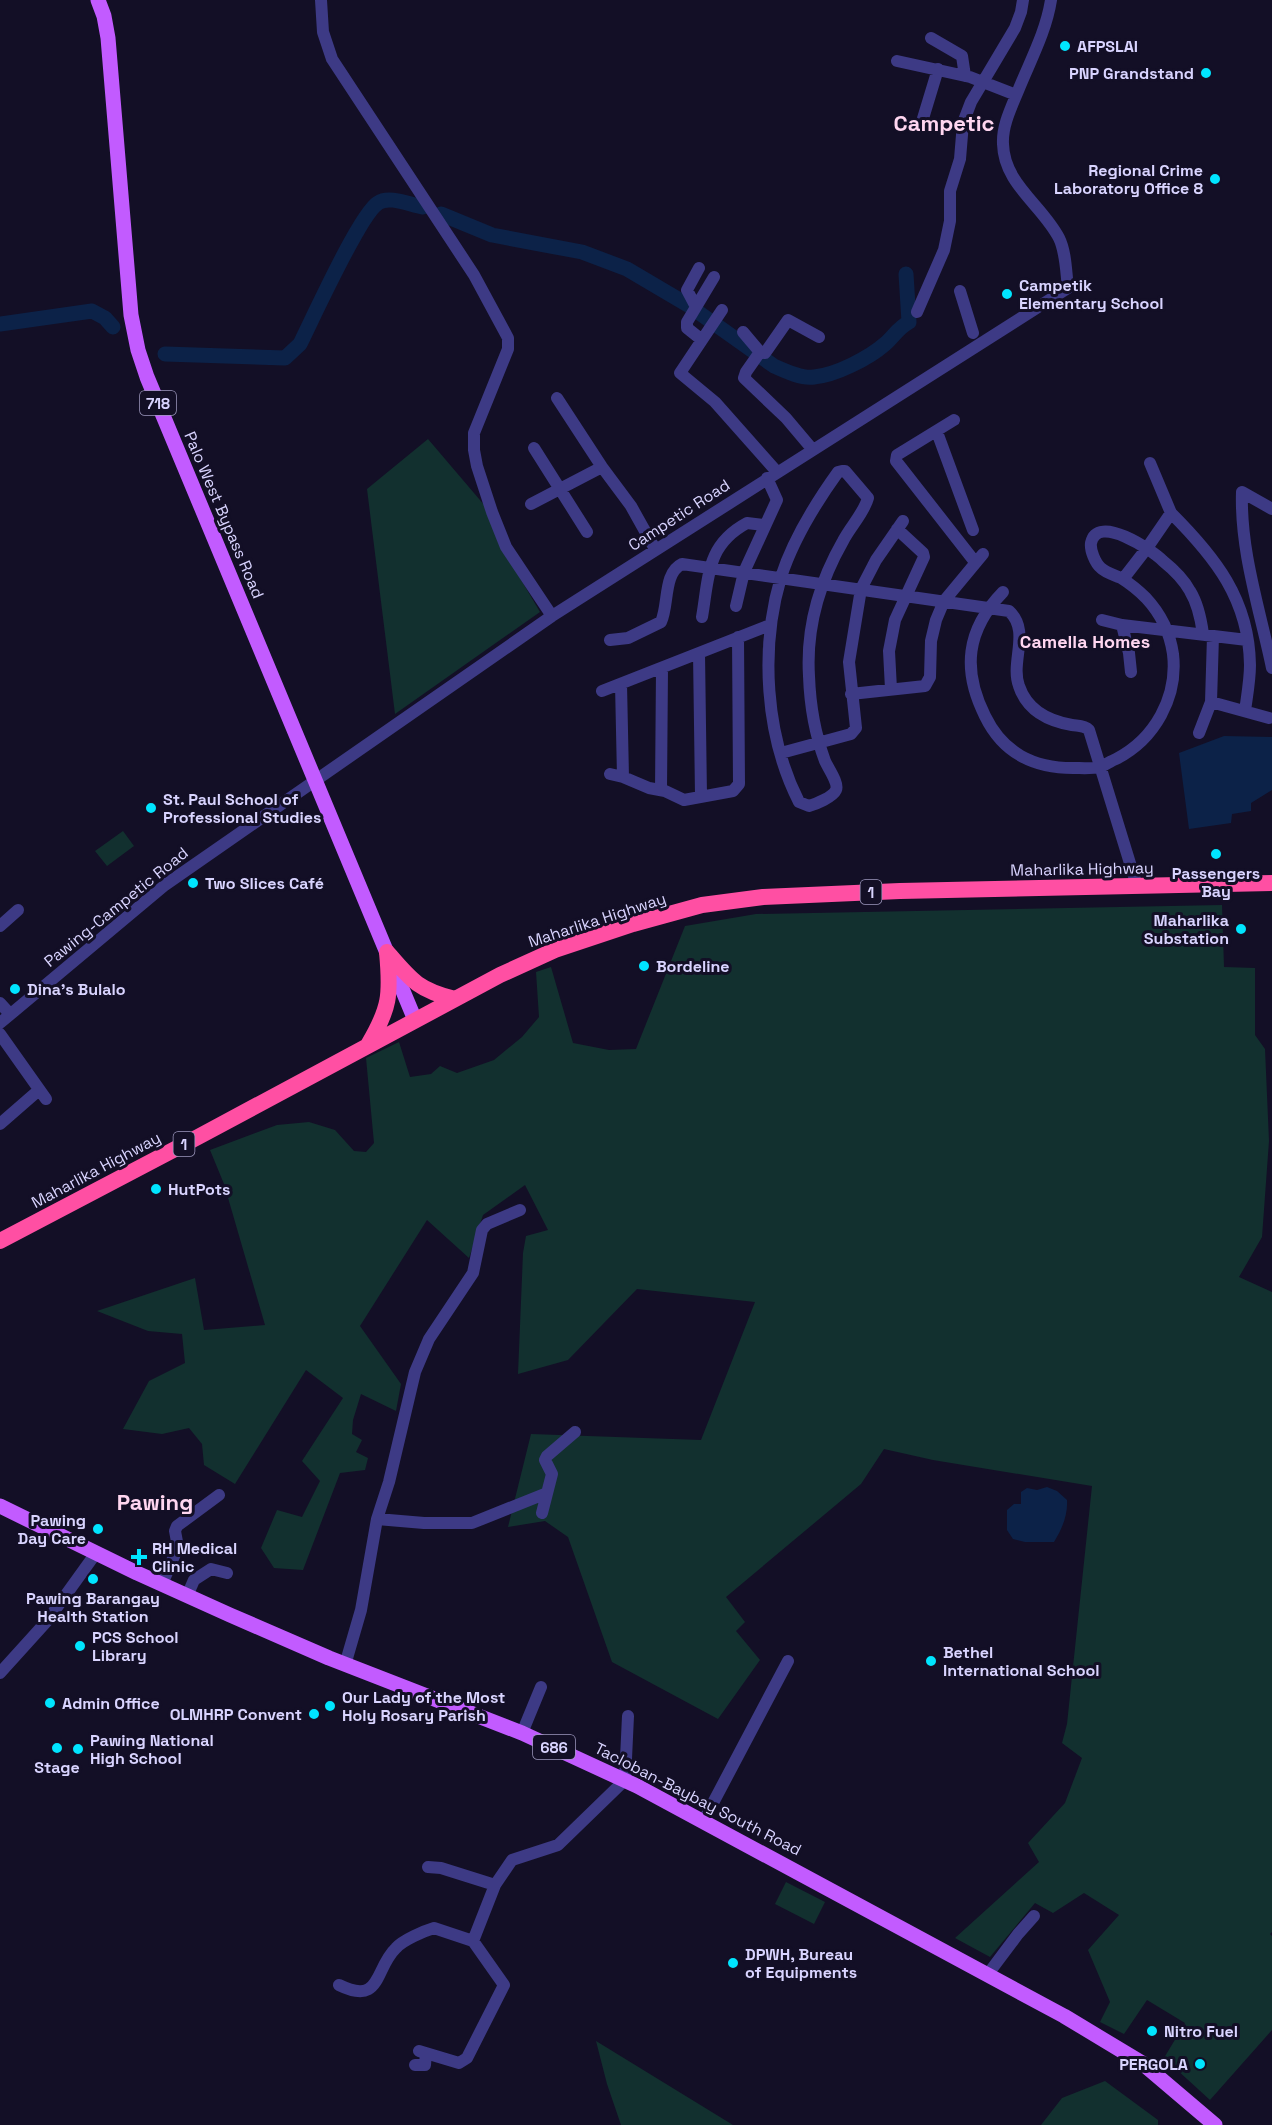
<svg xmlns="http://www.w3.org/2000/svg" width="1272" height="2125" font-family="'Space Grotesk',sans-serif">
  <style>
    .green { fill: #12302f }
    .water { fill: #0c2248 }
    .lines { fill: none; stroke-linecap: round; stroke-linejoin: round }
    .river { stroke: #0c2248; stroke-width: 15 }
    .minor { stroke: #3d3a85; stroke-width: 12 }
    .major { stroke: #c25bff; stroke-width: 15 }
    .highway { stroke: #ff4fa3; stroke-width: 16 }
    .poi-dot { fill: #00e5ff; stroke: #130f26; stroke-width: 2 }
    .labels { text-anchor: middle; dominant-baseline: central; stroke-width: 6; stroke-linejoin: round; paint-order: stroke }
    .shield { fill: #130f26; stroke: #9e99be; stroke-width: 1.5 }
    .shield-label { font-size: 15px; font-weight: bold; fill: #d9d4ff }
    .poi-label { font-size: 16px; font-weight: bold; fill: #d9d4ff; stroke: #130f26; text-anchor: start }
    .street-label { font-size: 16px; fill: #d9d4ff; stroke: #130f26 }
    .neighbourhood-label { font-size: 18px; font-weight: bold; fill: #ffd6f0; stroke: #130f26 }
    .district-label { font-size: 22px; font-weight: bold; fill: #ffd6f0; stroke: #130f26 }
  </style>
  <rect width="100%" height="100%" fill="#130f26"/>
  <!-- green -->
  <path class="green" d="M428,439l63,74 12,36 37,63 -145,102 -28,-225z
    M123,831l11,15 -27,20 -12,-15z
    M1222,905l2,62 31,1v67l10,14 4,92 -7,96 -23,40 33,15v640l-2,2 2,2v94l-62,70 -46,-42 21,-35 -38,-23 -23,34 -24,-12 10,-20 -22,-52 31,-35 -35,-22 -31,20 -18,-10 -45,54 -35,-19 84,-76 -11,-19 37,-40 17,-45 -20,-15 5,-19 25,-238 -159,-26 -49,-11 -23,35 -135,113 19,25 -9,9 24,29 -42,59 -106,-57 -44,-125 -23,-16 -37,6 23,-93 170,6 54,-138 -118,-13 -69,71 -50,14 5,-121 3,-17 22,-6 -23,-45 -42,30 -14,43 -42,-38 -67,106 41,58 -5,27 -35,-17 -8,26 -1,14 10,6 -6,12 12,6 -3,12 -25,3 -37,97 -29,-2 -13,-20 16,-38 25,7 18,-36 -18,-20 41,-63 -37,-28 -71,114 -31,-19 -2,-21 -13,-16 -27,6 -39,-5 26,-48 36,-18 -3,-29 -34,-3 -51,-20 98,-33 9,52 61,-5 -41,-141 -14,-34 67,-25 32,-3 26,8 19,21 12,1 8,-9 -8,-85 33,-16 11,35 21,-3 9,-8 17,7 37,-13 28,-23 17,-20 -3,-45 15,-5 22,76 36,7 27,-1 49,-123 71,-12z
    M786,1882l39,20 -11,22 -39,-20z
    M596,2041l137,84h-112l-14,-41z
    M1105,2081l53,39v5h-117l21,-27z"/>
  <!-- water -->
  <path class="water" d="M1224,736l48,1v53l-21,13v8l-19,3 -1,9 -42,6 -10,-76z
    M1047,1487l10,4 10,9c1,15 -5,29 -13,42h-29l-12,-3 -6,-9v-20l7,-6h7v-12l6,-4 10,2z"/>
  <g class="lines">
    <!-- river -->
    <path class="river" d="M441,214l51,21 90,17 45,17 61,36 86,61c11,5 28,13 40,11 22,-2 55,-19 71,-33 9,-8 13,-16 24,-22l-3,-48
      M0,324l92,-13 13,7 8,9
      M165,354l120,4 15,-14c12,-24 60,-130 78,-141 11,-8 32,2 45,4"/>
    <!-- minor -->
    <path class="minor" d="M321,0l2,32 9,27 142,216 34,63v11l-34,84v17l3,16 15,46 14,35 46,69
      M931,38l31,18 3,20
      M897,61l73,16 46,18
      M913,124l8,1 17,-56
      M960,291l13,42
      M696,307l-9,-17 12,-22
      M722,310l-42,63 35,29 62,70
      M917,312l27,-62 6,-29v-30l10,-32 3,-36 8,-21 44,-74 6,-16 2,-12
      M743,332l17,20 -14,20 -2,6 42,40 27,32
      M702,340l-15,-12v-6l27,-45
      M760,352l5,1 23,-33 31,17
      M557,398l45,69 29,39 24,43
      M954,420l-57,35 -1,6 79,101
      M937,432l36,98
      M534,448l53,84
      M842,471h3l23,27c-4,15 -18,29 -25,43 -24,42 -37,86 -34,135 1,29 6,58 16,85 3,7 14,22 11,29 -3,7 -20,14 -27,16l-10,-4c-34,-67 -39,-154 -18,-225 12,-37 34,-73 57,-105z
      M531,504l71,-37
      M1272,509l-30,-17c-2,59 18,118 30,176
      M1171,513c44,44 78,86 79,152 0,15 -3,31 -5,46
      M1123,579l24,-31 24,-35 -21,-50
      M1003,592c-37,38 -41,78 -18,124 18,37 48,52 88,52 8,0 18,1 27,-1 5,-2 11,-6 16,-8 39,-20 62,-62 57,-105 -3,-21 -13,-41 -27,-56 -7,-7 -17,-15 -25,-20 -6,-3 -15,-5 -20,-10 -6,-5 -11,-18 -10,-25 6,-30 61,7 72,18 10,8 21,19 27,30 8,13 11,28 13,43
      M736,606l8,-34 33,-72 -10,-22
      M702,617c7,-40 4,-72 45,-94l17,2
      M1102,620l20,5 125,15
      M1122,625l7,28 2,19
      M610,640l18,-2 33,-16c8,-17 2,-49 21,-58l327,47c22,20 1,51 10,75 8,24 29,35 53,39 6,1 12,0 17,5l48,156
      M699,653l2,143
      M621,684l2,93
      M891,689l-2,-38 6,-31 29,-63 -1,-4 -26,-24
      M602,691l168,-66
      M851,694l74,-8 5,-9 1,-36 5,-21 8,-19 39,-47
      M1211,702l58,16
      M1199,733l12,-31 2,-66
      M781,753l70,-19 5,-6 -7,-66 12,-73 15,-29 27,-39
      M610,774l13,3 26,11 16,3 19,9 49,-9 6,-7 -1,-147
      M661,790l1,-121
      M0,926l18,-16
      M0,1003l10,11
      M0,1023l165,-138 387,-269 516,-328c-2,-16 -2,-36 -9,-50 -17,-33 -55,-54 -56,-94 -1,-18 8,-36 15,-53 12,-30 28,-59 33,-91
      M0,1034l46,65
      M0,1124l39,-34
      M542,1513l10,-39 -7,-14 2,-4 28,-24
      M377,1519l47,4h48l75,-30
      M162,1584l16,-37 -3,-16 2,-5 42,-31
      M187,1596l7,-16 17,-11 16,4
      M345,1665l16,-55 16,-91 12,-37 26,-110 14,-33 44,-66 9,-43 5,-6 33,-14
      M0,1673l47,-52 49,-68
      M522,1733l19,-46
      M704,1820l84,-159
      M428,1867l13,1 54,17
      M988,1974l30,-40 16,-18
      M339,1985c43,21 35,-16 57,-37 7,-8 28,-17 38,-20l39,13
      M419,2051l40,12 8,-5 37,-73 -31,-44 22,-56 17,-25 46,-15 67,-65 3,-64
      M415,2065h10l1,-12"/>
    <!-- major -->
    <path class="major" d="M98,0l6,16 4,22 23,277 7,35 9,27 268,643
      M0,1506l137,67 93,42 99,43 193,75 115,53 427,230 78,47 73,62"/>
    <!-- highway -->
    <path class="highway" d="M387,952c24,28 31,38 68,47
      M368,1045c22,-37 23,-50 19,-93
      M0,1241l198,-104 302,-162 55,-25 78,-26 69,-19 61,-8 137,-6 372,-8"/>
  </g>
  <!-- markers -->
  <g class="poi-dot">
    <circle cx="1065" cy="46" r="6"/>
    <circle cx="1206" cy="73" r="6"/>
    <circle cx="1215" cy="179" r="6"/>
    <circle cx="1007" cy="294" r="6"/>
    <circle cx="151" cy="808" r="6"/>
    <circle cx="1216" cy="854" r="6"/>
    <circle cx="193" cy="883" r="6"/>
    <circle cx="1241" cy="929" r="6"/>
    <circle cx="644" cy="966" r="6"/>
    <circle cx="15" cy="989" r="6"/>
    <circle cx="156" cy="1189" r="6"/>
    <circle cx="98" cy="1529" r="6"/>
    <path d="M136 1548h6v6h6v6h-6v6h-6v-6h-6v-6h6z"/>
    <circle cx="93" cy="1579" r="6"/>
    <circle cx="80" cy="1646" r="6"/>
    <circle cx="931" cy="1661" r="6"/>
    <circle cx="50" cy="1703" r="6"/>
    <circle cx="330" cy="1706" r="6"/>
    <circle cx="314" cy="1714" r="6"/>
    <circle cx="57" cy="1748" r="6"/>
    <circle cx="78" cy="1749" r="6"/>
    <circle cx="733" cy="1963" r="6"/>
    <circle cx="1152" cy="2031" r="6"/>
    <circle cx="1200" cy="2064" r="6"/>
  </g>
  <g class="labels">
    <!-- shield labels -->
    <g class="shield">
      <rect x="140" y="391" width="36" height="24" rx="4.5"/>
      <rect x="860.5" y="880" width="21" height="24" rx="4.5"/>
      <rect x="173.5" y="1132" width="21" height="24" rx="4.5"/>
      <rect x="533" y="1735" width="42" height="24" rx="4.5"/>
    </g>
    <g class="shield-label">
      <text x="158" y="403">718</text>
      <text x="871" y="892">1</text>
      <text x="184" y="1144">1</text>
      <text x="554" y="1747">686</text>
    </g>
    <!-- poi labels -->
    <g class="poi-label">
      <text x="1077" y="46">AFPSLAI</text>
      <text x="1194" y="73" text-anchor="end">PNP Grandstand</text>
      <text x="1203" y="170" text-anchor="end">Regional Crime<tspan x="1203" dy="18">Laboratory Office 8</tspan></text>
      <text x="1019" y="285">Campetik<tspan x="1019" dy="18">Elementary School</tspan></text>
      <text x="163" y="799">St. Paul School of<tspan x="163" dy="18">Professional Studies</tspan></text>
      <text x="1216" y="873" text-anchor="middle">Passengers<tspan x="1216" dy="18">Bay</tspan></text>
      <text x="205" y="883">Two Slices Café</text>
      <text x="1229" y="920" text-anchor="end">Maharlika<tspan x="1229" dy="18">Substation</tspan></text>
      <text x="656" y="966">Bordeline</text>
      <text x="27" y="989">Dina's Bulalo</text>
      <text x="168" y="1189">HutPots</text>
      <text x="86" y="1520" text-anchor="end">Pawing<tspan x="86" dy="18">Day Care</tspan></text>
      <text x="152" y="1548">RH Medical<tspan x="152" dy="18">Clinic</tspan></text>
      <text x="93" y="1598" text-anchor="middle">Pawing Barangay<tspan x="93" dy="18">Health Station</tspan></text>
      <text x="92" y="1637">PCS School<tspan x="92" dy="18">Library</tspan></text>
      <text x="943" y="1652">Bethel<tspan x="943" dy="18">International School</tspan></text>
      <text x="342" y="1697">Our Lady of the Most<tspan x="342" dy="18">Holy Rosary Parish</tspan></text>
      <text x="62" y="1703">Admin Office</text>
      <text x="302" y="1714" text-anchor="end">OLMHRP Convent</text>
      <text x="90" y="1740">Pawing National<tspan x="90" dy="18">High School</tspan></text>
      <text x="57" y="1767" text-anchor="middle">Stage</text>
      <text x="745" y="1954">DPWH, Bureau<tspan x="745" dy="18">of Equipments</tspan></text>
      <text x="1164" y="2031">Nitro Fuel</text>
      <text x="1188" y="2064" text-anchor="end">PERGOLA</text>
    </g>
    <!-- street labels -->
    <g class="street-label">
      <text transform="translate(224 515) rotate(67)">Palo West Bypass Road</text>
      <text transform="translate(679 515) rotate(-33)">Campetic Road</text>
      <text transform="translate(1082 869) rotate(-1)">Maharlika Highway</text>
      <text transform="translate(116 907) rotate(-39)">Pawing-Campetic Road</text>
      <text transform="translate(597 920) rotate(-18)">Maharlika Highway</text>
      <text transform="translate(96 1170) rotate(-28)">Maharlika Highway</text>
      <text transform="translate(698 1799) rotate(27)">Tacloban-Baybay South Road</text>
    </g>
    <!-- neighbourhood labels -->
    <g class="neighbourhood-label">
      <text x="1085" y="641">Camella Homes</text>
    </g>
    <!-- district labels -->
    <g class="district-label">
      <text x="944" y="123">Campetic</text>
      <text x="155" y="1502">Pawing</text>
    </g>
  </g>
</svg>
